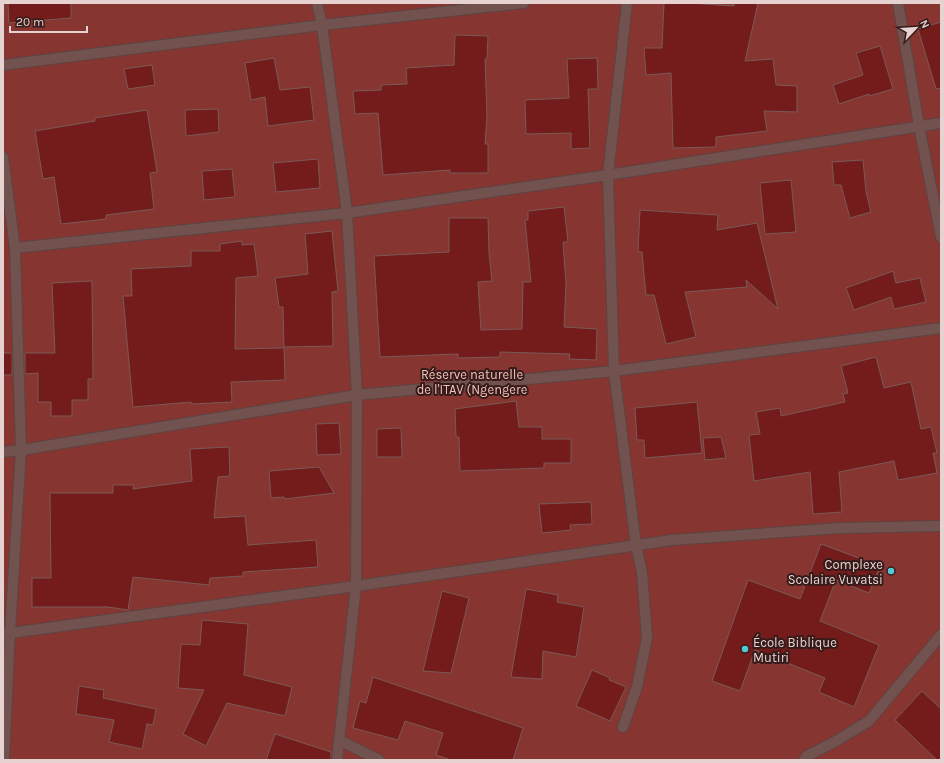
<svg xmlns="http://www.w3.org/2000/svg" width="944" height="763" font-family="Karla,sans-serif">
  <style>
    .green { fill: #873531 }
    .building { fill: #731c1b; stroke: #795a57 }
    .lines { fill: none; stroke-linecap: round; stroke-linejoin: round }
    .minor-casing { stroke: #5c4442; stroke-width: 12 }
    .minor { stroke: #71524f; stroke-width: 10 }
    .poi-dot { fill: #52cbd9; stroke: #351b19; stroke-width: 1.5 }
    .labels { text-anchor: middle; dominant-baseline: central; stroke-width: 4; stroke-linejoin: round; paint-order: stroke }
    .park-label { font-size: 13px; fill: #f5c1bb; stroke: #351b19 }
    .poi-label { font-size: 13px; fill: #e6d3d1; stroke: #351b19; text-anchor: end }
  </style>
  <rect width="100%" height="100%" fill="#402522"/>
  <!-- green -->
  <path class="green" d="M3,3h938v757h-938z"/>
  <!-- building -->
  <path class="building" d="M8,3h63v15l-62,5z
    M664,3h26l44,3v-3h24l-13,58 28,-2 3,26 21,1v26l-33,-1 3,20 -51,6v10l-43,1 -2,-75 -25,2 -2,-27h18z
    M941,22v66l-5,1 -18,-60z
    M455,35l33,1 -1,23h-2l2,57 -2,28h3v29h-38v-3l-67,5 -5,-62 -23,1 -2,-23 28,-1v-5l26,-1 -1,-16 48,-3z
    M880,46l13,43 -24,7v-2l-30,10 -6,-19 30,-10 -7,-22z
    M274,58l6,32 30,-3 4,33 -46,6 -3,-29 -14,3 -6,-37z
    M597,58l1,31h-10l2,59 -19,1v-16l-45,1 -1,-34 44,-2 -2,-39z
    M152,65l3,20 -27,4 -4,-20z
    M218,109l1,23 -33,4 -1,-26z
    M147,110l10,62 -7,1 4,36 -48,6v4l-45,5 -7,-47 -11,2 -8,-48 60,-10v-3z
    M318,159l2,29 -44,4 -3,-29z
    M863,160l3,32 5,20 -21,6 -9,-33h-7l-2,-23z
    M232,169l3,28 -31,3 -2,-29z
    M791,180l5,52 -31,2 -5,-51z
    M564,207l4,35h-5l3,42 -2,43 33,2 -1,31 -27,-1 1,-5 -70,-2v5l-42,1v-4l-78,3 -6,-101 75,-4v-34h39l1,35 3,28 -14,1 3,48 41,-1 1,-47h8l-6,-62h3v-9z
    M640,210l78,5 -1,15 40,-7 21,86 -32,-29 1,7 -62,5 11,45 -30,7 -12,-49h-8l-4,-43h-4z
    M332,231l6,60 -6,1 1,54 -49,1 -1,-40h-4l-4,-29 33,-4 -3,-40z
    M242,241v4l12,-1 4,32 -22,2 -1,71 49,-1 1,32 -54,2 1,20 -41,2v-2l-58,5 -10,-111h9l-1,-27 60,-3v-15h29v-7z
    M893,271l3,12 24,-5 6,24 -32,7 -3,-12 -37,13 -8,-22z
    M92,281l1,98h-5v21h-16v16h-21v-14h-13v-29l-13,1v-21h30l-3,-70z
    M3,353h9v22h-9z
    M876,357l8,31 27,-6 10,47 10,-2 6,26h-4l4,20 -39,7 -4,-19 -55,11 3,40 -29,2 -3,-42 -56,9 -5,-46 11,-1 -4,-22 24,-4 1,8 64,-14 -2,-8 5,-1 -7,-27z
    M516,401l3,26h23v12h29v24h-27v5l-84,3 -1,-34h-3l-1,-28z
    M697,402l5,51 -57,5 -1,-18h-7l-2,-32z
    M339,423l2,31 -24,1 -1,-31z
    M401,428l1,29h-25v-28z
    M721,437l5,21 -21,2 -2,-22z
    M229,447l1,29 -12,1 -4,41 31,-2 3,29 68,-5 2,27 -75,5v4l-33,2 -1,7 -76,-8 -5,33 -20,-3h-76v-29h19l-1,-85h63v-8h21l-1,4 59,-8 -2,-32z
    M319,467l15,26 -49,6 -1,-2 -13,1 -2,-27z
    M591,502l1,22 -22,1 1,5 -29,3 -3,-29z
    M821,544l59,22 -11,27 -33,-13 -16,41 59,24 -25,62 -35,-15 6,-14 -70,-28 -15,41 -28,-10 36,-101 52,19z
    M526,589l32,6 -1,7 27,5 -8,50 -33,-6 -1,28 -31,-2z
    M442,591l27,7 -18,75 -28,-2z
    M202,620l46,4 -4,51 48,12 -7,29 -58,-13 -21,43 -23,-12 21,-44 -26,-2 3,-44 19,1z
    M592,670l18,8 -1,2 17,7 -16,34 -34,-15z
    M373,677l150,51 -10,32h-62l-15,-5 7,-22 -38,-12 -7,19 -45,-12 7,-27 6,2z
    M79,686l25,4 -1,8 53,11 -3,16 -6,-1 -5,25 -33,-7 5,-22 -38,-6z
    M922,691l19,18v51h-4l-42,-40z
    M275,734l56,18v8h-65z"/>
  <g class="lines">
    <!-- minor casing -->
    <g class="minor-casing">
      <path id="minor" d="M317,3l5,22 25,188 10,182 -1,191 -19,174
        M898,3l21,123 22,111
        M3,65l319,-40 202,-22
        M3,157l12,91 6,202 -11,182 -6,128
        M15,248l332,-35 261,-38 333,-52
        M3,452l18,-2 336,-55 257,-24 327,-43
        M3,634l353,-48 316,-46 168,-12 101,-2
        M623,727l14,-40 10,-49 -5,-66 -6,-27 -22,-174 -6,-196 19,-172
        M339,740l40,20
        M804,760l3,-4 29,-15 33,-20 72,-86"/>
    </g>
    <!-- minor -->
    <use href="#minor" class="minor"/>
  </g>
  <!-- markers -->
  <g class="poi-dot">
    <circle cx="891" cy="571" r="4"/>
    <circle cx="745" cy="649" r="4"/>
  </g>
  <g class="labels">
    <!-- park labels -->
    <g class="park-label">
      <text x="472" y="374">Réserve naturelle<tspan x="472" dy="15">de l'ITAV (Ngengere</tspan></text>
    </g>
    <!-- poi labels -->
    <g class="poi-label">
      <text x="883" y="564">Complexe<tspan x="883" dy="15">Scolaire Vuvatsi</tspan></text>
      <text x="753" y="642" text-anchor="start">École Biblique<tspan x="753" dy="15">Mutiri</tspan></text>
    </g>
  </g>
  <!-- border -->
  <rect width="944" height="763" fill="none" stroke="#e6d3d1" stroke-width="8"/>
  <!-- north arrow -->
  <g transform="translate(916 28) rotate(65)" stroke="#351b19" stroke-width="3" paint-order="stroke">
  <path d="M0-3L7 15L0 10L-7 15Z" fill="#e6d3d1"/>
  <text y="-6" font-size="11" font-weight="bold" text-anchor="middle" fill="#e6d3d1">N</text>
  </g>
  <!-- scale -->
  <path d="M10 26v6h77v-6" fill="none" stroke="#e6d3d1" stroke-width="2"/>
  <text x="16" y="26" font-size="12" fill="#e6d3d1" stroke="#351b19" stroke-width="3" paint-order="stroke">20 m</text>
</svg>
